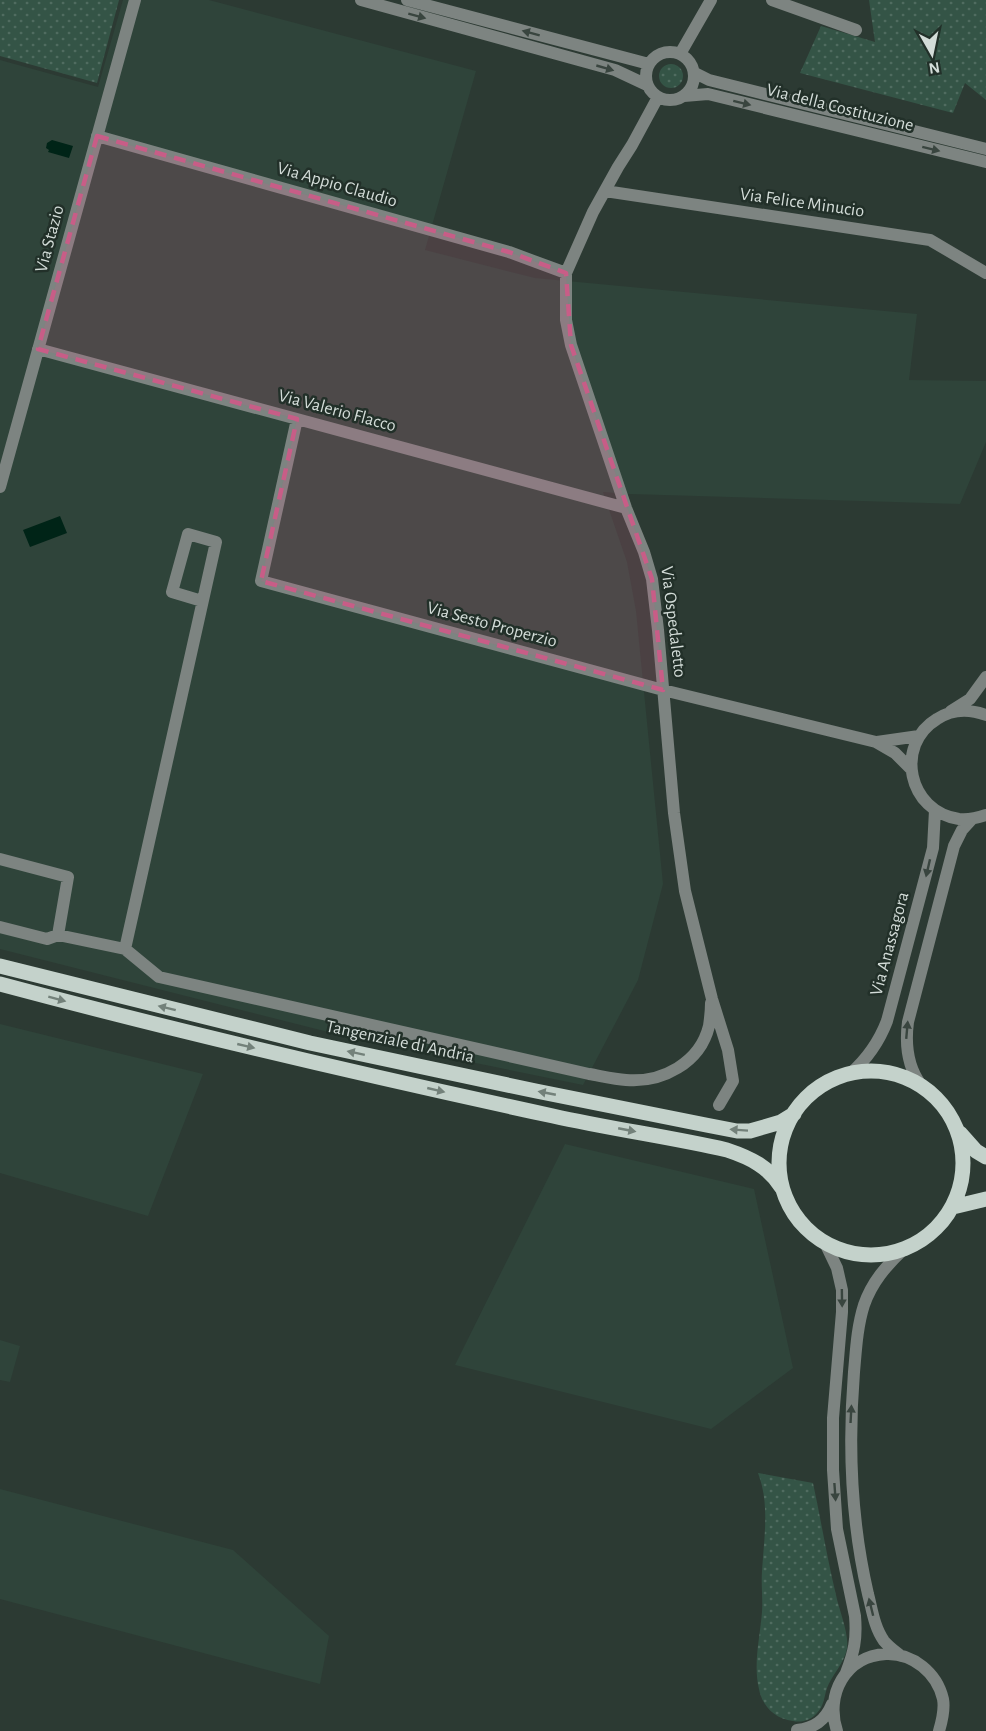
<svg xmlns="http://www.w3.org/2000/svg" width="986" height="1731" font-family="'Alegreya Sans',sans-serif">
  <style>
    .built { fill: #2f443a }
    .green { fill: url(#green-dots) }
    .water { fill: #002417 }
    .lines { fill: none; stroke-linecap: round; stroke-linejoin: round }
    .minor { stroke: #7d8481; stroke-width: 12 }
    .primary { stroke: #c4d2cb; stroke-width: 15 }
    .oneway { fill: #39453f }
    .oneway2 { fill: #73817a }
    .marked { fill: #c85d87; fill-opacity: 0.2; stroke: #c85d87; stroke-width: 4.5; stroke-dasharray: 12 8; stroke-linejoin: round }
    .labels { text-anchor: middle; dominant-baseline: central; stroke-width: 5; stroke-linejoin: round; paint-order: stroke }
    .street-label { font-size: 18px; fill: #d3dcd8; stroke: #223029 }
  </style>
  <defs>
    <pattern id="green-dots" width="8" height="8" patternUnits="userSpaceOnUse" patternTransform="scale(1.5)"><rect width="8" height="8" fill="#345446"/><path d="M2 2h.1M6 6h.1" fill="none" stroke="#506c60" stroke-width="1.8" stroke-linecap="round"/></pattern>
  </defs>
  <rect width="100%" height="100%" fill="#2c3a33"/>
  <!-- built -->
  <path class="built" d="M123,0h86l267,71 -51,179 110,28 382,36 -8,66 77,1v61l-26,62 -330,-10 -27,-2 24,70 9,49 27,273 -25,96 -55,105 -235,-48 -348,-88v-889l98,27z
    M0,1024l203,50 -55,142 -148,-43z
    M565,1144l189,45 39,179 -82,61 -256,-64z
    M0,1340l20,6 -10,36 -10,-2z
    M0,1489l233,61 96,86 -9,48 -320,-85z"/>
  <!-- green -->
  <path class="green" d="M0,0h119l-22,83 -97,-27z
    M869,0h117v100l-21,-17 -12,30 -153,-40 21,-47 54,16z
    M659 76a12 12 0 1 1 24 0a12 12 0 1 1-24 0Z
    M758,1473l55,10c8,37 14,75 23,112 3,15 13,38 11,53 -2,14 -15,27 -20,40 -3,9 -3,18 -10,25 -6,7 -15,10 -24,8 -18,-2 -31,-15 -34,-32 -6,-25 1,-51 3,-77 1,-13 -1,-27 0,-41 2,-33 8,-67 -4,-98z"/>
  <!-- water -->
  <path class="water" d="M52,140l21,6 -4,12 -21,-6 1,-2 -3,-2 1,-5z
    M60,516l7,17 -37,14 -7,-17z"/>
  <g class="lines">
    <!-- minor -->
    <path class="minor" d="M361,0l254,70 32,15
      M407,0l242,64
      M772,0l84,30
      M646 76a24 24 0 1 1 48 0a24 24 0 1 1-48 0Z
      M680,54l31,-54
      M695,73l14,7 277,69
      M684,96l24,-2 278,68
      M658,97l-26,48 -14,22 -25,45 -27,61v47l5,25 55,163 18,44 8,27 6,51 16,183 11,78 27,108 16,51 5,31 -14,24
      M97,136l412,116 57,21
      M605,191l325,49 56,33
      M38,349l588,159
      M297,419l-36,162 402,109 213,52 19,11 16,16
      M0,487l135,-487
      M951,711l19,-12 16,-22
      M986,715c-16,-6 -34,-6 -49,4 -43,26 -29,93 22,100 9,1 18,-1 27,-4
      M877,742l42,-6
      M0,859l68,18 -10,58
      M0,927l47,12 11,-4 67,14 34,28 430,97c12,2 25,5 37,6 36,3 74,-17 83,-54 1,-7 2,-15 2,-23
      M125,949l91,-407 -28,-8 -16,58 30,9
      M850,1074c17,-15 29,-32 37,-53l46,-173 2,-38
      M921,1085c-14,-19 -16,-40 -13,-63l46,-176 8,-16 10,-11
      M825,1243l12,25 5,22v22l-9,106v52l4,59 18,87c2,23 -1,36 -9,57
      M901,1656c-6,-5 -12,-9 -17,-15 -10,-14 -12,-32 -16,-47 -17,-73 -20,-147 -14,-222 2,-22 3,-45 10,-67 8,-23 22,-39 39,-55
      M797,1730c17,-2 28,-9 35,-26
      M837,1731c-12,-36 8,-75 49,-77 27,-1 51,19 57,45 2,11 -1,22 -4,32"/>
    <!-- primary -->
    <path class="primary" d="M0,966l310,77 226,48 170,34 31,6h13l31,-9 13,-8
      M0,984c183,49 368,92 553,132 58,13 117,21 174,34 24,8 42,17 55,38
      M779 1163a92 92 0 1 1 184 0a92 92 0 1 1-184 0Z
      M960,1133l16,18 10,6
      M953,1207l33,-8"/>
  </g>
  <!-- one-way arrows -->
  <defs><path id="oneway-solid" d="M-6-.8H1V-3.2L6.5 0L1 3.2V.8H-6Z" transform="scale(1.5)"/></defs>
  <g class="oneway">
    <use href="#oneway-solid" transform="translate(417 16) rotate(15)"/>
    <use href="#oneway-solid" transform="translate(531 33) rotate(-165)"/>
    <use href="#oneway-solid" transform="translate(605 68) rotate(16)"/>
    <use href="#oneway-solid" transform="translate(742 103) rotate(14)"/>
    <use href="#oneway-solid" transform="translate(931 149) rotate(14)"/>
    <use href="#oneway-solid" transform="translate(928 868) rotate(103)"/>
    <use href="#oneway-solid" transform="translate(907 1030) rotate(-85)"/>
    <use href="#oneway-solid" transform="translate(842 1298) rotate(89)"/>
    <use href="#oneway-solid" transform="translate(851 1414) rotate(-87)"/>
    <use href="#oneway-solid" transform="translate(835 1492) rotate(86)"/>
    <use href="#oneway-solid" transform="translate(871 1607) rotate(-104)"/>
  </g>
  <g class="oneway2">
    <use href="#oneway-solid" transform="translate(57 999) rotate(15)"/>
    <use href="#oneway-solid" transform="translate(167 1008) rotate(-166)"/>
    <use href="#oneway-solid" transform="translate(246 1046) rotate(13)"/>
    <use href="#oneway-solid" transform="translate(356 1053) rotate(-168)"/>
    <use href="#oneway-solid" transform="translate(436 1090) rotate(13)"/>
    <use href="#oneway-solid" transform="translate(547 1093) rotate(-169)"/>
    <use href="#oneway-solid" transform="translate(627 1130) rotate(11)"/>
    <use href="#oneway-solid" transform="translate(739 1130) rotate(-176)"/>
  </g>
  <!-- marked area -->
  <path class="marked" d="M97,136l412,116 57,21 5,72 81,234 11,111 -402,-109 36,-162 -259,-70z"/>
  <g class="labels">
    <!-- street labels -->
    <g class="street-label">
      <text transform="translate(840 108) rotate(14)">Via della Costituzione</text>
      <text transform="translate(337 185) rotate(16)">Via Appio Claudio</text>
      <text transform="translate(802 203) rotate(8)">Via Felice Minucio</text>
      <text transform="translate(50 239) rotate(-75)">Via Stazio</text>
      <text transform="translate(337 411) rotate(15)">Via Valerio Flacco</text>
      <text transform="translate(673 622) rotate(83)">Via Ospedaletto</text>
      <text transform="translate(492 625) rotate(15)">Via Sesto Properzio</text>
      <text transform="translate(890 944) rotate(-75)">Via Anassagora</text>
      <text transform="translate(400 1042) rotate(12)">Tangenziale di Andria</text>
    </g>
  </g>
  <!-- north arrow -->
  <g transform="translate(932 54) rotate(171)" stroke="#223029" stroke-width="4.5" paint-order="stroke">
  <path d="M0-4.5L10 22L0 15L-10 22Z" fill="#d3dcd8"/>
  <text y="-9" font-size="16" font-weight="bold" text-anchor="middle" fill="#d3dcd8">N</text>
  </g>
</svg>
